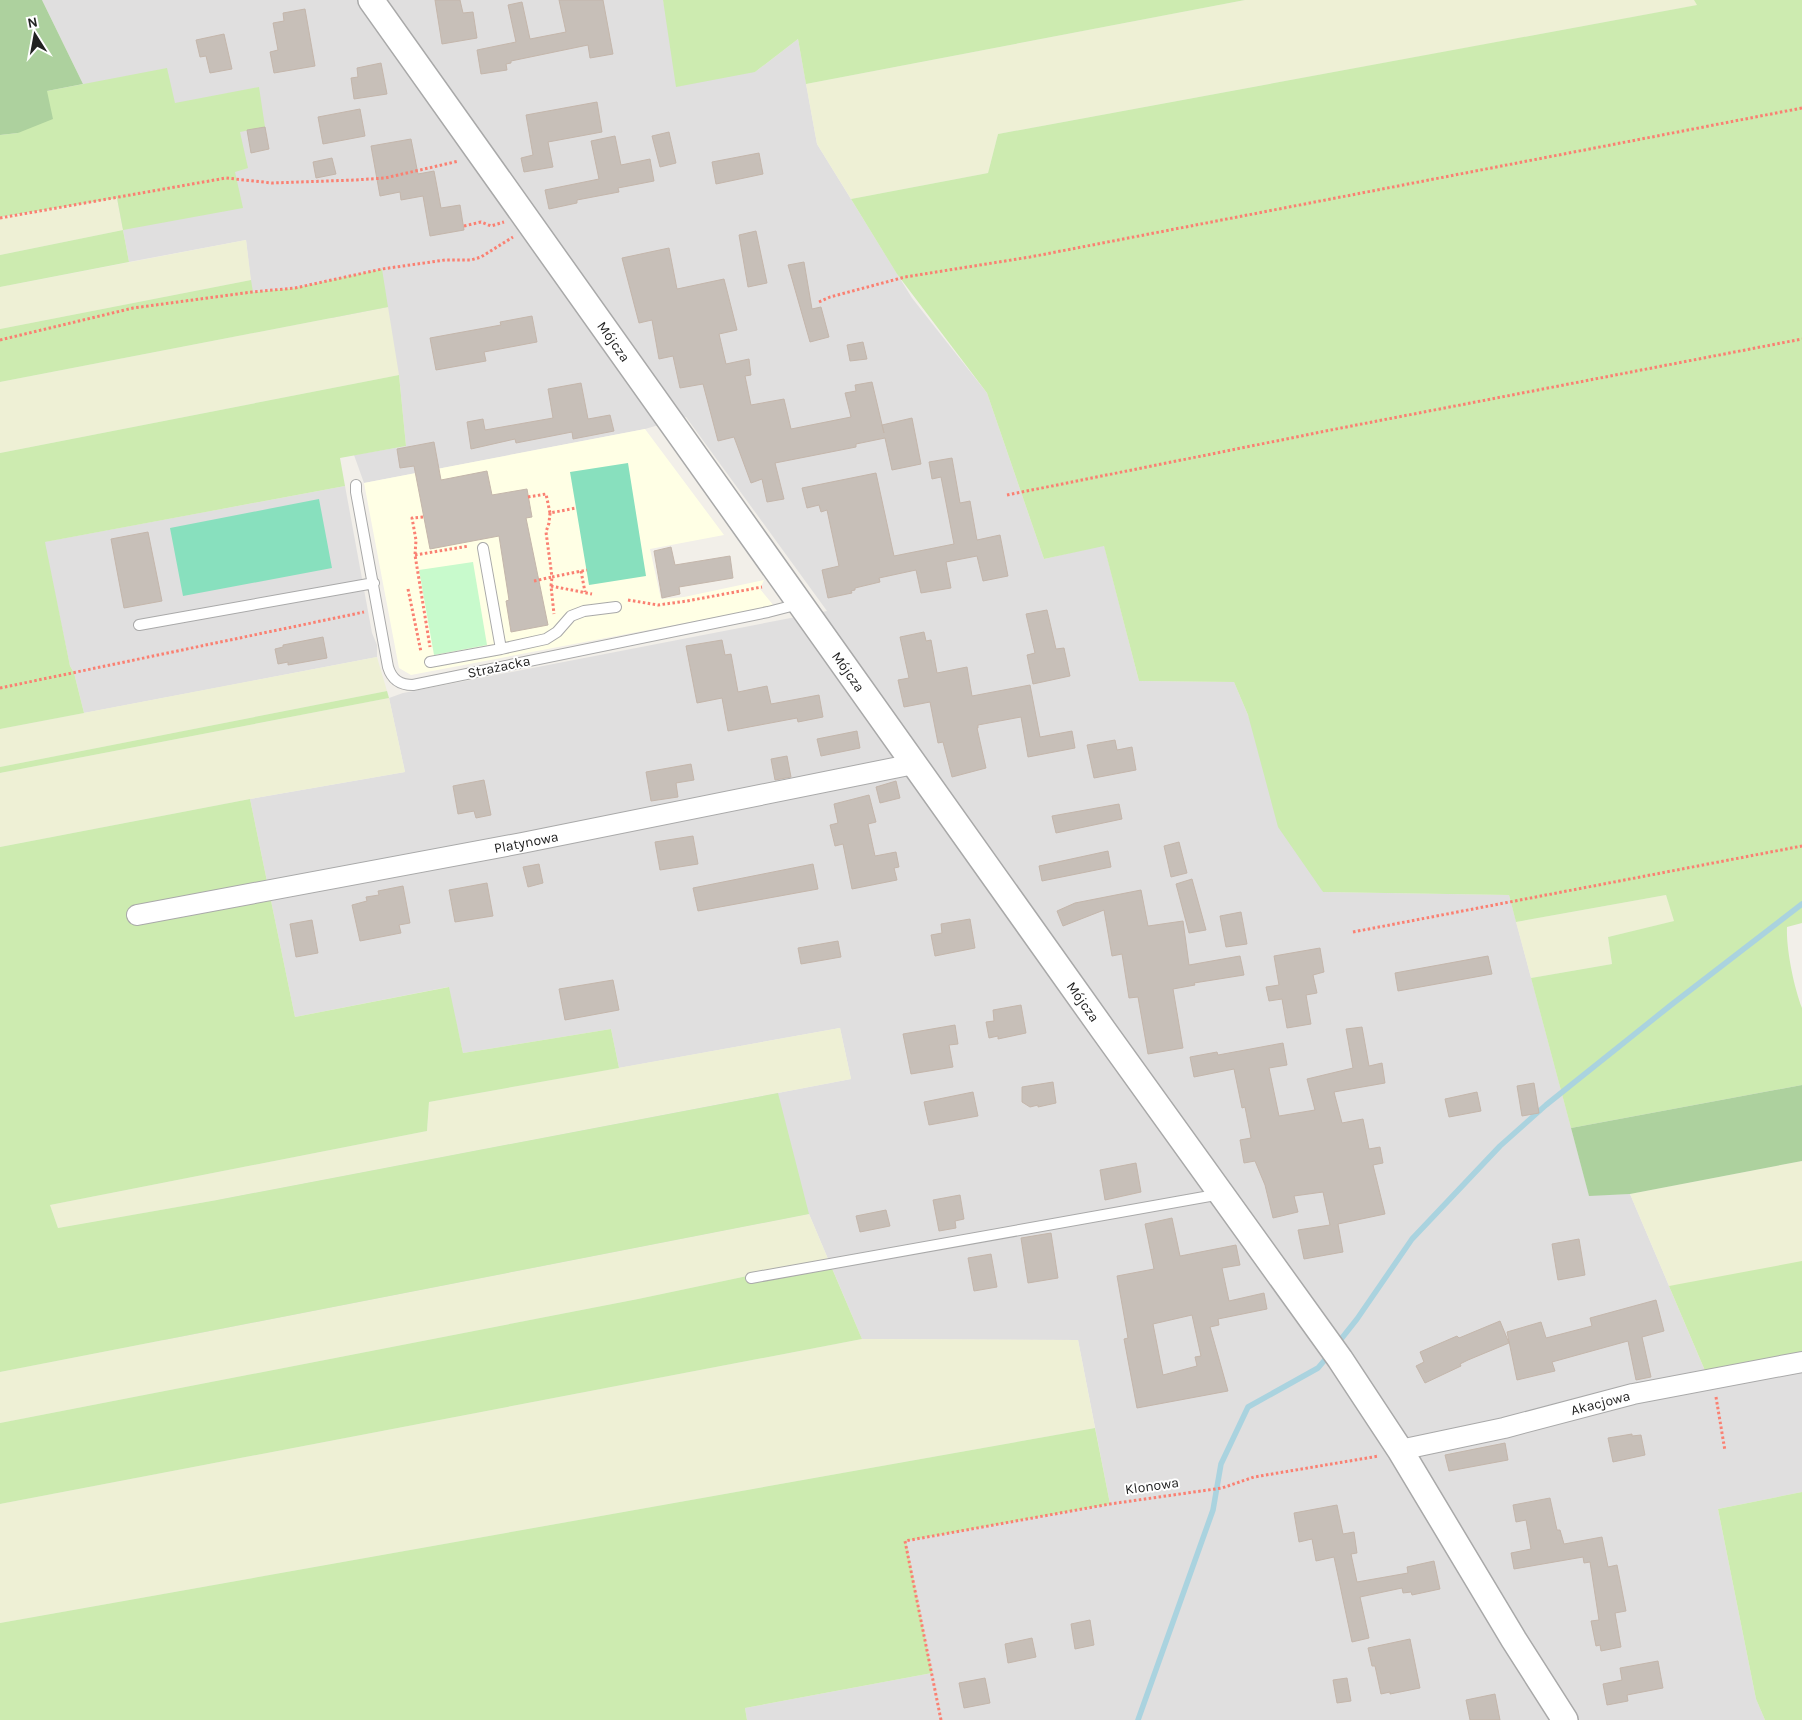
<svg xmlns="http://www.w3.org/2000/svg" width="1802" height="1720" font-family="Karla,sans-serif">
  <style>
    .residential { fill: #e0dfdf }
    .education { fill: #ffffe5 }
    .farmland { fill: #eef0d5 }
    .grass { fill: #cdebb0 }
    .forest { fill: #add19e }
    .park { fill: #c8facc }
    .pitch { fill: #88e0be }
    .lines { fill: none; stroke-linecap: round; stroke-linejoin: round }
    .stream { stroke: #aad3df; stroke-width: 5.5 }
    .building { fill: #c7bfb8; stroke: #c4b6ab; fill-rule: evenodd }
    .service-casing { stroke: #a9a9a9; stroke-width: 12 }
    .minor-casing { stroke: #a9a9a9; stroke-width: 22 }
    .tertiary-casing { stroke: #a9a9a9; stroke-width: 28 }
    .path { stroke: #fa8072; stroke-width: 3; stroke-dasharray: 2.5 2.5; stroke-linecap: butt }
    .service { stroke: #fff; stroke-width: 10 }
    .minor { stroke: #fff; stroke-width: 20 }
    .tertiary { stroke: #fff; stroke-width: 25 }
    .labels { text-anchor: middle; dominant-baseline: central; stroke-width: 4; stroke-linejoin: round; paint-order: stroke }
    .street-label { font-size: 14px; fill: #222; stroke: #fff }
  </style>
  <rect width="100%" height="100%" fill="#f2efe9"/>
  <!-- residential -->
  <path class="residential" d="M42,0h621l3,13 89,59 43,-33 19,105 95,154 75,95 57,166 60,-14 35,136 95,1 89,210 186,3 80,300 41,-1 79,186 93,-18v130l-84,17 38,190 9,21h-1018l-2,-12 187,-35 -27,-132 205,-37 -32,-164 -216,-1 -53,-125 -646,127 54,-141 634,-121 -11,-51 -221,40 -8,-39 -148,24 -15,-66 -153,30 -45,-218 155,-27 -16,-74 14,-5 424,-82 -141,-194 -41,12 -281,54 -10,-28 52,-9 -7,-71 -104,-87 -43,4 -6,-52 -117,22 -6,-32 -40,-146z
    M345,486l27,147 5,12v12l-293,56 -10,-40 -4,-7 -26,-124z"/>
  <!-- education -->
  <path class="education" d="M645,429l79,106 -74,14 11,50 23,-2 80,-17 -4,9 14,17 -363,69 -12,-7 -35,-185z"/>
  <!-- farmland -->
  <path class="farmland" d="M1245,0h449l4,5 -700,129 -10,39 -137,26 -34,-55 -11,-60z
    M117,198l6,32 -123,25v-37z
    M246,240l5,40 -251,49v-42z
    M388,307l11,68 -399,78v-71z
    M377,657l10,34 -387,76v-38z
    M389,698l16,74 -155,27 -250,48v-74z
    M1666,895l9,26 -67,16 4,27 -81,14 -15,-56z
    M840,1028l11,51 -634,121 -159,28 -8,-23 377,-74 2,-29z
    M1802,1161v201l-93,18 -79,-186z
    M809,1214l19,45 -190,40 -638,124v-51z
    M862,1339l216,1 17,88 -1095,195v-119z"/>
  <!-- grass -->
  <path class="grass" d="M663,0h582l-439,84 -8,-45 -43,33 -79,15z
    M1694,0h108v923l-15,4c-1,22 7,60 15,81v77l-231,43 -40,-150 81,-14 -4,-27 66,-16 -8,-26 -150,27 -7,-27 -186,-3 -45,-65 -30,-112 -14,-33 -95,-1 -35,-135 -60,13 -57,-166 -90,-119 -46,-75 137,-26 10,-39 699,-129z
    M167,68l8,35 84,-16 6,40 -25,5 8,36 -13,4 8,36 -120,22 6,32 -129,25v-32l123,-25 -6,-32 -117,19v-82l18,-2 29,-42z
    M382,269l6,38 -388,75v-53l251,-49 2,12 42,-4z
    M399,375l7,71 -66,12 5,28 -300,56 25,124 4,7 10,40 -84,16v-276z
    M387,691l2,7 -389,75v-6z
    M250,799l45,218 154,-30 14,66 148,-24 8,39 -190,34 -2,29 -377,74 8,23 159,-28 561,-107 31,121 -809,158v-525z
    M828,1259l34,80 -862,165v-81l638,-124z
    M1802,1261v101l-93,18 -40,-94z
    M1095,1428l15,76 -204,37 26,132 -187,35 2,12h-747v-97z
    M1802,1492v228h-37l-9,-21 -38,-190z"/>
  <!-- forest -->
  <path class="forest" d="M0,0h42l41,84 -36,7 6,28 -35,14 -18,2z
    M1802,1085v76l-172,33 -41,2 -18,-68z"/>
  <!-- park -->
  <path class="park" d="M473,562l14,83 -53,10 -15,-85z"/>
  <!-- pitch -->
  <path class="pitch" d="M628,463l18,113 -57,9 -19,-113z
    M319,499l13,69 -149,28 -13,-68z"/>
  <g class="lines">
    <!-- stream -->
    <path class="stream" d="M1338,1343l19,-24 55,-80 88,-93 46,-41 125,-100 131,-101
      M1138,1720l75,-210 8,-46 27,-57 70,-39 11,-13"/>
  </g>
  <!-- building -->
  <path class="building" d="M435,0h25l3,13 10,-1 4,26 -35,6z
    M559,0h44l10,54 -23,4 -2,-13 -77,16v2l-5,1 1,6 -26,4 -4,-24 39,-8 -8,-37 14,-3 8,37 36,-7z
    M305,9l10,57 -41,7 -4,-21 8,-2 -5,-27 11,-2 -1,-8z
    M224,34l8,35 -22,4 -4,-17 -6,1 -4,-17z
    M381,63l6,31 -33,5 -3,-21 7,-1 -1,-9z
    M597,102l5,30 -54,10 5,25 -29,5 -3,-14 12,-3 -7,-40z
    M360,109l5,27 -42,8 -5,-27z
    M265,127l4,22 -18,4 -4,-23z
    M669,132l7,31 -16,4 -8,-31z
    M615,136l6,29 29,-6 4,22 -36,7 1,4 -42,8v3l-28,6 -4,-19 54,-11 -8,-38z
    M411,139l7,35 16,-3 7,37 19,-3 4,25 -34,6 -7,-40 -22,4 -1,-8 -20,4 -9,-50z
    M759,153l4,21 -47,10 -4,-22z
    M332,158l4,16 -20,4 -3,-16z
    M756,231l11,52 -19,4 -9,-52z
    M669,248l8,41 47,-10 13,51 -18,4 7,30 23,-5 2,16 -6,1 6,29 33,-6 7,30 60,-12 -6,-24 11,-2 -1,-6 17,-3 12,51 -2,-8 30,-7 9,46 -29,6 -7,-32 -29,6v3l-81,16 9,36 -17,3 -5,-23 -11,4 -17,-46 -16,4 -15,-57 -23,4 -7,-32 -14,3 -7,-39 -13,3 -17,-65z
    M804,262l8,47 9,-2 8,30 -19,5 -22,-77z
    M532,316l5,26 -53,10 2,9 -50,9 -6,-32 71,-13 -1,-3z
    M863,342l4,17 -17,2 -3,-16z
    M581,383l7,36 22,-4 4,16 -41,8 -1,-7 -56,11 -1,-4 -44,10 -4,-27 16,-3 2,11 68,-12 -5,-29z
    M434,442l7,38 46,-9 5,24 35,-6 5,28 -6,1 22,107 -37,7 -5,-31 3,-1 -10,-64 -69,13 -16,-83 -14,2 -3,-19z
    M952,458l8,45 10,-2 7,39 23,-5 8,41 -25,5 -6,-25 -31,6 5,26 -30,5 -5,-23 -37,8 1,4 -25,6v2l-4,1 1,2 -24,5 -6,-28 17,-4 -12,-56 -6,2 -2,-7 -12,3 -5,-20 74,-15 18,83 60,-12 -13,-67 -9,2 -3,-17z
    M148,532l14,69 -38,7 -13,-69z
    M671,547l4,18 55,-9 3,22 -54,9 1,7 -18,4 -8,-47z
    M1047,610l9,39 8,-1 6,28 -37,8 -6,-29 8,-2 -9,-39z
    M924,632l2,9 5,-1 6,33 30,-6 5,29 58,-11 10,52 32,-6 3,17 -47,9 -7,-40 -43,8v3h-1l9,40 -34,9 -9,-35 -5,1 -8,-41 -26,5 -6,-27 11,-2 -9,-41z
    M323,637l4,21 -39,7v-3l-10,2 -3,-15 8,-2v-2z
    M722,640l3,15 6,-1 7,38 29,-6 4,18 48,-9 4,22 -25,5 -1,-4 -69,13 -6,-33 -25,5 -11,-57z
    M857,731l3,17 -39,8 -4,-17z
    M1115,740l2,10 15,-3 4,23 -42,8 -7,-33z
    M787,756l4,21 -16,3 -4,-21z
    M691,764l3,16 -18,3 2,14 -27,4 -5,-29z
    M484,780l7,35 -15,3 -2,-7 -16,3 -5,-28z
    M896,781l4,17 -20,5 -4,-16z
    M869,795l7,27 -8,2 7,32 21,-4 3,15 -5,1 3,12 -45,9 -9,-45 -8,2 -5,-21 8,-2 -4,-19z
    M1119,804l3,15 -66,14 -4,-17z
    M693,836l5,28 -38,6 -5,-28z
    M1179,842l8,31 -16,4 -7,-31z
    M1108,851l3,16 -69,14 -3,-15z
    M539,864l4,19 -15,4 -5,-20z
    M813,864l5,25 -120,22 -5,-23z
    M1192,879l14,51 -17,3 -13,-49z
    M487,883l6,33 -38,6 -6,-32z
    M403,886l7,37 -11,2 2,8 -41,8 -8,-36 15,-4 -1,-4 13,-2 -1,-4z
    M1141,890l7,36 35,-5 6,44 51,-9 4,19 -50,8 1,2 -22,4 10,59 -35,6 -10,-57 -9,1 -7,-44 -10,2 -8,-46 -41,16 -6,-15 18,-8z
    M1241,912l6,32 -21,3 -6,-31z
    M970,919l5,29 -40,8 -4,-21 11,-2 -1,-9z
    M312,920l6,33 -22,4 -6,-33z
    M838,941l3,16 -40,7 -3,-16z
    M1320,948l4,24 -11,3 4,18 -11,2 5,29 -24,4 -5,-29 -13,2 -3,-14 13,-2 -5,-29z
    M1488,956l4,18 -94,17 -3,-18z
    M613,980l6,30 -54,10 -6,-31z
    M1021,1005l5,28 -28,6v-3l-9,2 -3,-16 8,-1 -1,-11z
    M955,1025l3,19 -9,1 4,22 -42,7 -8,-40z
    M1362,1027l7,39 13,-3 3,20 -51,9 8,31 21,-4 6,30 11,-2 3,16 -10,2 12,49 -47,10 5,28 -39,7 -6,-29 32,-5 -7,-33 -29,4 4,16 -25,6 -8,-33 -10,-24 -11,2 -4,-23 11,-2 -6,-31 -3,1 -8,-39 -40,8 -4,-20 27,-5 1,3 65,-12 4,22 -18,3 10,48 36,-6 -8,-31 46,-11 -7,-39z
    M1053,1082l3,21 -18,4v-2l-8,2 -8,-5v-15z
    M1534,1083l5,30 -17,3 -5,-30z
    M973,1092l5,24 -49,9 -5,-23z
    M1477,1092l4,19 -32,6 -4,-18z
    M1136,1163l5,29 -36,8 -5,-30z
    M960,1195l4,24 -9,2 1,7 -17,3 -6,-31z
    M886,1210l4,16 -30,6 -4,-16z
    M1172,1218l8,38 56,-11 4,20 -18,3 7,33 35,-8 3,16 -49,10 1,6 -9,2 18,64 -91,17 -13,-69 4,-1 -11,-62 37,-7 -9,-45zM1192,1315l9,41 -6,1 2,9 -34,9 -10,-51z
    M1051,1233l7,45 -30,5 -7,-45z
    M1579,1239l6,36 -27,5 -6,-36z
    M991,1254l6,33 -23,4 -6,-33z
    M1656,1300l8,31 -22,6 9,40 -15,3 -8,-39 -76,21 3,9 -38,9 -10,-48 34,-10 5,16 46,-12 -2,-8z
    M1500,1321l9,22 -41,17 -8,4 1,2 -36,17 -9,-17 8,-4 -4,-10 37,-16 2,2z
    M1632,1434v2l9,-1 4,20 -32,7 -5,-24z
    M1505,1443l3,17 -59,11 -4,-16z
    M1550,1498l7,32h3l4,14 38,-7 6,30 9,-2 9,46 -11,2 6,34 -20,4 -1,-6 -4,1 -5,-25 8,-1 -9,-58 -6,1 -1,-6 -69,12 -3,-16 20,-4 -5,-29 -10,2 -3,-17z
    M1337,1505l6,29 11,-2 3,21 -6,1 6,28 51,-9 -1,-6 27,-6 6,28 -28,6 -1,-3 -8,1 -1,-5 -42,9 9,41 -17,4 -18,-85 -18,4 -4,-22 -13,3 -5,-29z
    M1090,1620l4,25 -19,4 -4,-25z
    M1032,1638l4,19 -28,6 -3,-19z
    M1410,1639l10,49 -30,6v-2l-9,2 -6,-28h-3l-4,-18z
    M1658,1661l5,27 -36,7 1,6 -21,4 -4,-21 19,-4 -2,-12z
    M985,1678l5,25 -26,5 -5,-25z
    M1347,1678l4,23 -14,2 -4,-23z
    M1495,1694l5,26h-30l-4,-20z"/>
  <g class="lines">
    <!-- service casing -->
    <g class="service-casing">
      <path id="service" d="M356,485v7l32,175c4,13 12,18 25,18l355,-73 31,-8
        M139,625l235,-42
        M501,649l45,-10 11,-7 14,-16 13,-5 32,-4
        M430,662l71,-13 -18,-101
        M751,1278l470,-84"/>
    </g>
    <!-- minor casing -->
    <g class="minor-casing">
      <g id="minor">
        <path id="s1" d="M137,915l385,-72 392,-79"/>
        <path id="s2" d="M1400,1450l104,-22 129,-34 169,-32"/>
      </g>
    </g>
    <!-- tertiary casing -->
    <g class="tertiary-casing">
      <g id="tertiary">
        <path id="s3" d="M371,0l733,1031 236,328 60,91 114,190 51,80"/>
      </g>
    </g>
    <!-- path -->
    <path class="path" d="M0,218l226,-40 46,5 83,-3 30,-2 74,-17
      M464,226l17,-4 10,4 13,-4
      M819,302l11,-5 75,-20 125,-20 772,-149
      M0,340l133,-32 119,-16 43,-4 87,-19 63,-9h26l10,-3 32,-20
      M1007,495l334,-67 461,-89
      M528,497l18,-3 4,19 26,-5
      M550,513l-1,10 -3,9 6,45 35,-7
      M423,517l-11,1 4,22 -1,15 15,92
      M415,555l54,-9
      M581,571l4,21
      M534,581l18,-4 -1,9 3,28
      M551,586l41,8
      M408,589l13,63
      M628,600l30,5 29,-4 75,-14
      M0,688l364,-76
      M1353,932l449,-86
      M1716,1397l9,54
      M941,1720l-36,-179 205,-37 112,-16 32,-11 125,-21"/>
    <!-- service -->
    <use href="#service" class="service"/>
    <!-- minor -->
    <use href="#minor" class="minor"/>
    <!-- tertiary -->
    <use href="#tertiary" class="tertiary"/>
  </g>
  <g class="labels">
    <!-- street labels -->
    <g class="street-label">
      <text stroke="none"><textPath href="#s3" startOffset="419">Mójcza</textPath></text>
      <text transform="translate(499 667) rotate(-12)">Strażacka</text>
      <text stroke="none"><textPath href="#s3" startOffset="824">Mójcza</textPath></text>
      <text stroke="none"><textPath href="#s1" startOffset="396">Platynowa</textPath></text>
      <text stroke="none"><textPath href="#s3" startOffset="1229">Mójcza</textPath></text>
      <text stroke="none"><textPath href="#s2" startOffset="206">Akacjowa</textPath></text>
      <text transform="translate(1152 1486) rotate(-8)">Klonowa</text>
    </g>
  </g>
  <!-- north arrow -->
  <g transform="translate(35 35) rotate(349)" stroke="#ffffff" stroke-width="4" paint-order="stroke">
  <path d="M0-4L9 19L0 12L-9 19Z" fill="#222222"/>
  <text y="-8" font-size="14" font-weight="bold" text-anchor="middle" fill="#222222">N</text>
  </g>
</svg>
